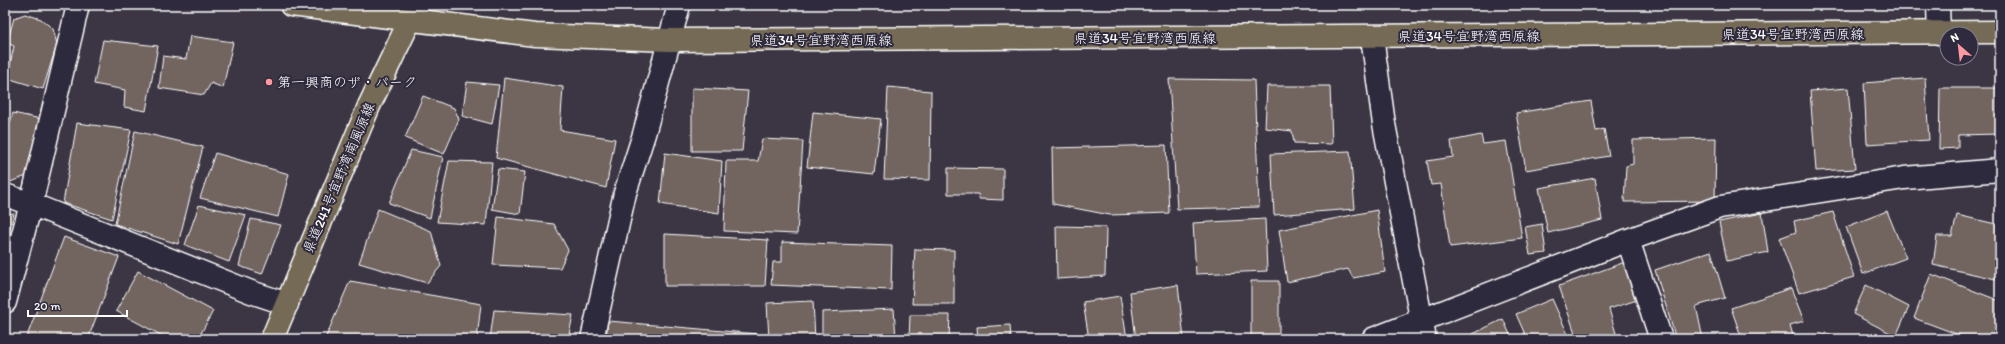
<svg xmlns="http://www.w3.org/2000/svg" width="2005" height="344" font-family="Itim,'Klee One',sans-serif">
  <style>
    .building { fill: #726560; stroke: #fff }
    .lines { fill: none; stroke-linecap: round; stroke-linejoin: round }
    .minor-casing { stroke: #fff; stroke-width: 25 }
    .major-casing { stroke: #fff; stroke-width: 25 }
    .minor { stroke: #2f2a3d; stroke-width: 22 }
    .major { stroke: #756b55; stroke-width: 22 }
    .poi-dot { fill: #ff9aa2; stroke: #2f2a3d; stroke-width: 1.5 }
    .labels { text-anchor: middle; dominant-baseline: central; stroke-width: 4; stroke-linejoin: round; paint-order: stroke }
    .street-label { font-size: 14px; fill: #fff; stroke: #2f2a3d }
    .poi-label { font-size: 14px; fill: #fff; stroke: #2f2a3d; text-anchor: start }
  </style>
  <rect width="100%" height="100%" fill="#3c3644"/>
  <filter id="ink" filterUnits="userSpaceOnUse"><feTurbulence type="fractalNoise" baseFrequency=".025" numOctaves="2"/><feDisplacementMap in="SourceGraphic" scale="8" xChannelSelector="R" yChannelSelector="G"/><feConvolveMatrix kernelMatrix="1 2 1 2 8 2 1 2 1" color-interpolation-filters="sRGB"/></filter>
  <g filter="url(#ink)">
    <!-- building -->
    <path class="building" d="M710,5h140l-141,4z
      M25,14l16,5 12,10 4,15 -14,45 -36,-11 7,-32 -7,-3 7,-25z
      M190,36l43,6 -10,46 -12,-5 -7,12 -45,-7 4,-32 23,3z
      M103,40l55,6 -12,65 -22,-4 1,-17 -31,-6z
      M504,78l59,9 -3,43 55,9 -9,49 -110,-30z
      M1925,78l4,62 -62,4 -3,-61z
      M1169,79l85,1 5,127 -82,2z
      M467,82l32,3 -7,39 -30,-8z
      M1267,86h63l2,58 -38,-1 -2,-12 -27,-3z
      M888,87l43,4 -1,89 -46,-1z
      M692,88l56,3 -6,60h-50z
      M1848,88l7,81 -39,2 -6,-80z
      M1940,88h60v46l-42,1v13l-19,1z
      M423,96l31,12 5,11 -15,35 -39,-16z
      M1591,101l5,30 8,-2 5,27 -83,14 -10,-57z
      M813,112l68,7 -7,55 -67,-7z
      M13,113l28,6 -12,56 -19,7 -5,-1v-59l5,1z
      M77,123l54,7 -19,89 -49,-16z
      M135,131l68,16 -25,97 -63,-20z
      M1481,135l2,9 23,-3 16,97 -72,9 -9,-63 -10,1 -4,-24 26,-4 -2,-16z
      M1716,138l-1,63 -91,1 2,-36 7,-2v-24z
      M762,139l41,2 -6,93 -73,-3 2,-70h32z
      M1166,145l3,68 -59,2 -57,-11 -1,-56z
      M411,150l32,7 -13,61 -41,-15z
      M1350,151l5,58 -81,6 -3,-61z
      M215,153l74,21 -11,43 -78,-19z
      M665,153l57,8 -3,52 -59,-9z
      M449,161l43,1 -6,63 -49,-3z
      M948,168l55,1v31l-24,-1 -1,-5h-30z
      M498,169l27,3 -5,42 -28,-5z
      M1595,178l7,42 -54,13 -9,-45z
      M199,205l47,10 -17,47 -44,-17z
      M378,209l53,22 10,35 -14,17 -68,-20z
      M1377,210l8,62 -32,6 -5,-9 -61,13 -8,-52z
      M1887,211l19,47 -43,16 -17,-47z
      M5,212l9,2 -9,32z
      M1833,212l21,65 -55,16 -20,-55 17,-6 -2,-11z
      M1762,213l6,39 -41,9 -8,-39z
      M1957,215l43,10v55l-67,-15 4,-29h15z
      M498,217l56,7 14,26 -8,18 -67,-3z
      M251,219l30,6 -19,49 -23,-8z
      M1265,219l2,52 -71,3 -3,-51z
      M1542,224l4,29 -16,2 -5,-28z
      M1056,226l50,1 -1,49 -48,3z
      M665,234l103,6 -3,46h-100z
      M64,237l55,20 -31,82h-62z
      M782,242l110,4 -1,44 -120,-5 2,-23h9z
      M915,249l39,1v54h-42z
      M1711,251l14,47 -29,8 7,33h-27l-21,-69z
      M1625,262l15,37 -31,10 8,28 -40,2 -18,-53z
      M138,271l75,40 -15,28h-30l-52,-28z
      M1931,274l69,27v29l-4,9h-26l-56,-21z
      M350,281l131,23 -4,35h-152z
      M1251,281h28v58h-28z
      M1178,285l6,54h-48l-6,-47z
      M1866,285l43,22 -13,29 -43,-22z
      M1791,288l13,33 -14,4 4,14h-52l-11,-31z
      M1120,296l7,43h-38l-6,-37z
      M1552,299l18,40h-43l-11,-25z
      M813,301l2,38h-46l-2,-36z
      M894,309l2,30h-74v-27z
      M494,310l79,5 -5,24h-78z
      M910,315h40l-1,24h-40z
      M1503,319l9,20h-39l-2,-4z
      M608,321l150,13v5h-152z
      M1010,325l1,14h-33l-1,-12z
      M1825,332l13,7h-17z"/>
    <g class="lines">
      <!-- minor casing -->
      <g class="minor-casing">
        <path id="minor" d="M1938,5l1,28
          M410,20l7,-15
          M1372,37l12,87 41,215
          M5,195l26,9 220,88 36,12
          M1628,240l33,99
          M5,302l26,-98 47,-199
          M592,339l33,-146 19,-59 35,-129
          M1373,339l255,-99 92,-33 184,-29 96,-8"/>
      </g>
      <!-- major casing -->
      <g class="major-casing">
        <path id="major" d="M291,5l244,30 134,5 1331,-8
          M272,339l97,-233 41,-86"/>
      </g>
      <!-- minor -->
      <use href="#minor" class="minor"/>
      <!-- major -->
      <use href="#major" class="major"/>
    </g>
  </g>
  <!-- markers -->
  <circle class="poi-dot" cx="269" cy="82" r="4"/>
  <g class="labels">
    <!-- street labels -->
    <g class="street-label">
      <text x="1793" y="34">県道34号宜野湾西原線</text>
      <text x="1469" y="36">県道34号宜野湾西原線</text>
      <text x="1145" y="38">県道34号宜野湾西原線</text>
      <text x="821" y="40">県道34号宜野湾西原線</text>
      <text transform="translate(339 178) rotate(-67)">県道241号宜野湾南風原線</text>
    </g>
    <!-- poi labels -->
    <g class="poi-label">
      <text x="277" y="82">第一興商のザ・パーク</text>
    </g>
  </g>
  <!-- margin -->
  <rect width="2005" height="344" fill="none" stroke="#2f2a3d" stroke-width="20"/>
  <rect x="10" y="10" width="1985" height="324" fill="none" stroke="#fff" stroke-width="1.5" filter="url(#ink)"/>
  <!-- north arrow -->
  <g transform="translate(1959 46) rotate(332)"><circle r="19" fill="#2f2a3d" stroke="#827f8b"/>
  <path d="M0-3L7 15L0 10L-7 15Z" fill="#ff9aa2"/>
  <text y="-6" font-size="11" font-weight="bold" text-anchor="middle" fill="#ffffff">N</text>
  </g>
  <!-- scale -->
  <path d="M28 310v6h99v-6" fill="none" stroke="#ffffff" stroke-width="2"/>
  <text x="34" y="310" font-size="12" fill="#ffffff" stroke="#2f2a3d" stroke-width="3" paint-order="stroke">20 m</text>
</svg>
